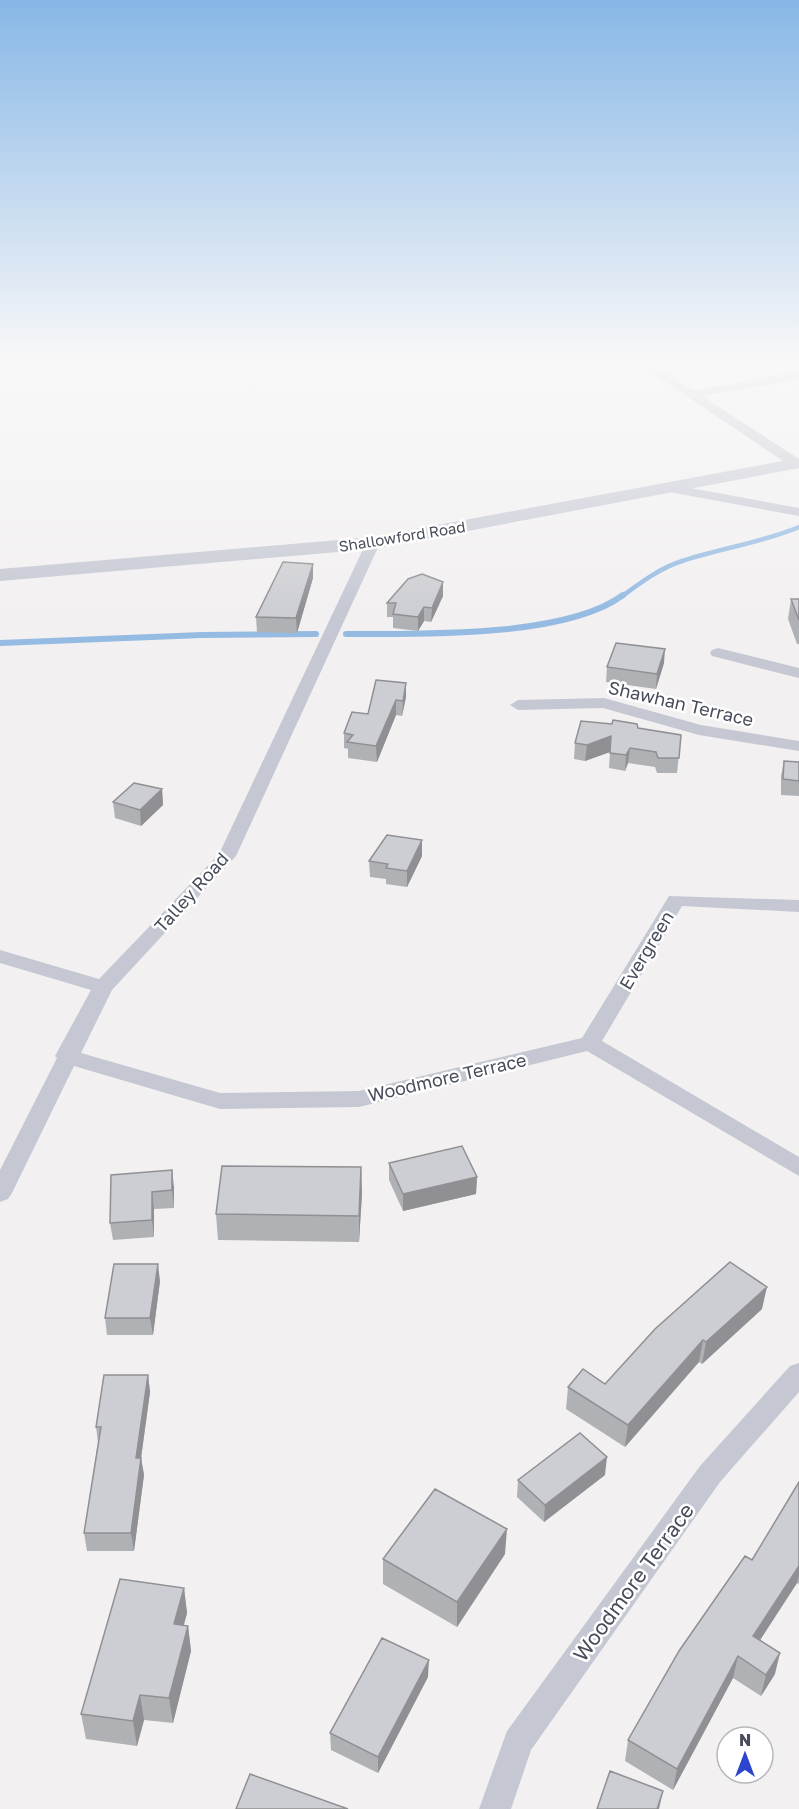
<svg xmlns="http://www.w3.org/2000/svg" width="799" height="1809" font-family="'Golos Text',sans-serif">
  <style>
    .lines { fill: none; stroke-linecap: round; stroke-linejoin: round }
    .stream-far1 { stroke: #95bbe3; stroke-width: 4.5 }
    .stream { stroke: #95bbe3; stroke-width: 6 }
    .minor { fill: #c5c8d3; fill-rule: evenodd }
    .tertiary { fill: #c5c8d3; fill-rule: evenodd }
    .wall { fill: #b0b1b5 }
    .shaded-wall { fill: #909094 }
    .building { fill: #cdced3; stroke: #909094; stroke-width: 1.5 }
    .labels { text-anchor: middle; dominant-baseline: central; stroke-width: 5; stroke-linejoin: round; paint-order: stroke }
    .far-street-label { font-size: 15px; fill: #494d5b; stroke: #fff }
    .street-label { font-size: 18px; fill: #494d5b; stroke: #fff }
    .near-street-label { font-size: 21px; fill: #494d5b; stroke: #fff }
  </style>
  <rect width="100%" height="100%" fill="#f2f0f0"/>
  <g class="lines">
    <!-- stream-far1 -->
    <path class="stream-far1" d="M621,597c19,-14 39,-29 61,-36 39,-13 79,-18 117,-34"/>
    <!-- stream -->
    <path class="stream" d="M346,634c72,0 220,4 277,-39
      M0,643l202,-8 114,-1"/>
    <!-- minor -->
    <path class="minor" d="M633,360h14l47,31 105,-20v8l-97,17 97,63v8h-7z
      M669,484l130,24v8l-135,-25 -2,-3z
      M373,539l7,4 -144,313 -124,134 -31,63 139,40 139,-2 223,-53 87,-142 130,4v12l-117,-6 -80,135 197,116v19l-212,-125 -228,56 -139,2 -146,-43 -62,127 -4,6 -8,3v-32l57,-112 -2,-2 36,-66 -91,-27v-13l99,29 120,-125 147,-311z
      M718,648l81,20v10l-87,-22 -2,-3 2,-3z
      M604,698l97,27 98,16v10l-100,-16 -96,-27 -85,2 -8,-5 8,-5z
      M799,1363v29l-79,90 -189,268 -20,59h-32l28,-78 193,-265 90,-100z"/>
    <!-- tertiary -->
    <path class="tertiary" d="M799,458v10l-426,81 -373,32v-12l373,-32z"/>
  </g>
  <!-- wall -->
  <path class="wall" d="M313,578l-16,55 -40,-1 -1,-15z
    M443,596l-12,26 -7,-1 -6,10 -25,-3v-11h-6v-14z
    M791,599h8v45h-2l-9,-25z
    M664,663l-8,26 -50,-7 1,-15z
    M406,683v14l-4,19 -6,-1 -19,47 -29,-4v-9l-4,-1v-15l24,-19z
    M638,728l43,7 -4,38h-20l-2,-6 -27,-4 -3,8 -16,-3 1,-16 -25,9 -11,-2 1,-16z
    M784,761l15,1v34l-18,-1v-19z
    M162,789l1,16 -22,21 -26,-8 -2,-16z
    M422,840v16l-15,31 -21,-3v-5l-16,-2 -1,-16z
    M389,1163l88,14 -1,17 -73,17 -14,-31z
    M361,1167l1,26 -3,49 -141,-2 -2,-26z
    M172,1170l2,38 -20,1v28l-41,3 -3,-17z
    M160,1281l-7,54h-46l-2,-17z
    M762,1309l-60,55 -3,-2 -74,85 -59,-38 2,-22 37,-3z
    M148,1375l2,17 -9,66 3,17 -10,76h-47l-3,-18 14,-91 -2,-15z
    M605,1475l-61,47 -27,-25 1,-17z
    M799,1482v102l-2,-1 -37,57 15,34 -14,22 -28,-18 -60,112 -48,-29 3,-21 124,-180z
    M505,1554l-48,73 -74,-43v-25z
    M184,1588l3,25 -3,12 4,1 3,25 -18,72 -29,-3 -7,26 -51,-7 -5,-25z
    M428,1677l-50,96 -47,-23 -1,-17z"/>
  <!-- shaded-wall -->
  <path class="shaded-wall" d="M313,564v14l-16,55 -1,-15z
    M443,582v14l-12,26 1,-14z
    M424,607v14l-6,10v-14z
    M665,649l-1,14 -8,26 1,-15z
    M406,683v14l-4,19 1,-15z
    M396,700v15l-19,47 -1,-16z
    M611,736l-1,16 -25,9 2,-16z
    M630,748l-2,15 -3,8 1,-16z
    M162,789l1,16 -22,21 -1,-16z
    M422,840v16l-15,31v-16z
    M361,1167l1,26 -3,49v-26z
    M172,1170l2,17v21l-2,-18z
    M477,1177l-1,17 -73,17v-17z
    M152,1192l2,17v28l-2,-17z
    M158,1264l2,17 -7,54 -3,-17z
    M767,1287l-5,22 -60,55 4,-22z
    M703,1340l-4,22 -74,85 3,-22z
    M148,1375l2,17 -9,66 3,17 -10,76 -3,-18 5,-75z
    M607,1457l-2,18 -61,47 1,-17z
    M507,1529l-2,25 -48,73v-25z
    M799,1566v9l-2,8 -48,74 4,-21z
    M184,1588l3,25 -10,36 -3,-25z
    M188,1626l3,25 -18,72 -4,-25z
    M780,1653l-5,21 -14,22 5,-21z
    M738,1656l-5,22 -60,112 4,-21z
    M429,1660l-1,17 -50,96v-16z
    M140,1695l4,25 -7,26 -4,-25z
    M663,1791l-4,18h-2z"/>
  <!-- building -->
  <path class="building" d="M283,562l30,2 -17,54 -40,-1z
    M422,574l21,8 -11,26 -8,-1 -6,10 -25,-3 3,-11h-9l21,-24z
    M791,599h8v21z
    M616,643l49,6 -8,25 -50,-7z
    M376,680l30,3 -3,18 -7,-1 -20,46 -29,-4 6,-7 -9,-2 8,-21 16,2z
    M613,720l24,4 1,4 43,7 -2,23h-21l-2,-6 -26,-4 -4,7 -16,-2 1,-17 -24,9 -12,-2 6,-22 31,3z
    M784,761l15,1v19l-16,-2z
    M134,783l28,6 -22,21 -27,-8z
    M387,835l35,5 -15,31 -21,-3 2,-4 -19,-3z
    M462,1146l15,31 -74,17 -14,-31z
    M222,1166l139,1 -2,49 -143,-2z
    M172,1170v20l-20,2v28l-42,3 1,-48z
    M730,1262l37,25 -61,55 -3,-2 -75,85 -60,-38 15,-18 22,15 50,-55z
    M114,1264h44l-8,54h-45z
    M104,1375h44l-12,83h5l-10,75h-47l17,-106h-5z
    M580,1433l27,24 -62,48 -27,-25z
    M799,1482v84l-46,70 27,17 -14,22 -28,-19 -61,113 -49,-29 51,-89 66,-95 7,4z
    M435,1489l72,40 -50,73 -74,-43z
    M120,1579l64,9 -10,36 14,2 -19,72 -29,-3 -7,26 -52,-7z
    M382,1638l47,22 -51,97 -48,-24z
    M610,1771l53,20 -6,18h-60z
    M250,1774l98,35h-112z"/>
  <!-- sky -->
  <linearGradient id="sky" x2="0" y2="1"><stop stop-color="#87b7e6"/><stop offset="0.59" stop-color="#f9f8f8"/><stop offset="1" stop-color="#f9f8f8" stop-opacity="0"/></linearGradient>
  <rect width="799" height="613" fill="url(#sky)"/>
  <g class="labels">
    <!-- far-street labels -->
    <g class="far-street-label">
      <text transform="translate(402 536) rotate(-9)">Shallowford Road</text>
    </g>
    <!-- street labels -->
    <g class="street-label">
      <text transform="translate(681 703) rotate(13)">Shawhan Terrace</text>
      <text transform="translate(191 892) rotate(-48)">Talley Road</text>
      <text transform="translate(646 950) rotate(-59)">Evergreen</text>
      <text transform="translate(447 1077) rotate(-13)">Woodmore Terrace</text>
    </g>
    <!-- near-street labels -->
    <g class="near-street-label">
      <text transform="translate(633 1582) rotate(-54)">Woodmore Terrace</text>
    </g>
  </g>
  <!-- north arrow -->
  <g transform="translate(745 1755)"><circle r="28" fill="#ffffff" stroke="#b6b8bd" stroke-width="1.5"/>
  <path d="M0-4.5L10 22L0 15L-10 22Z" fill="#2d44ce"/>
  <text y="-9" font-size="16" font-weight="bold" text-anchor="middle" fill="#494d5b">N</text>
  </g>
</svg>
